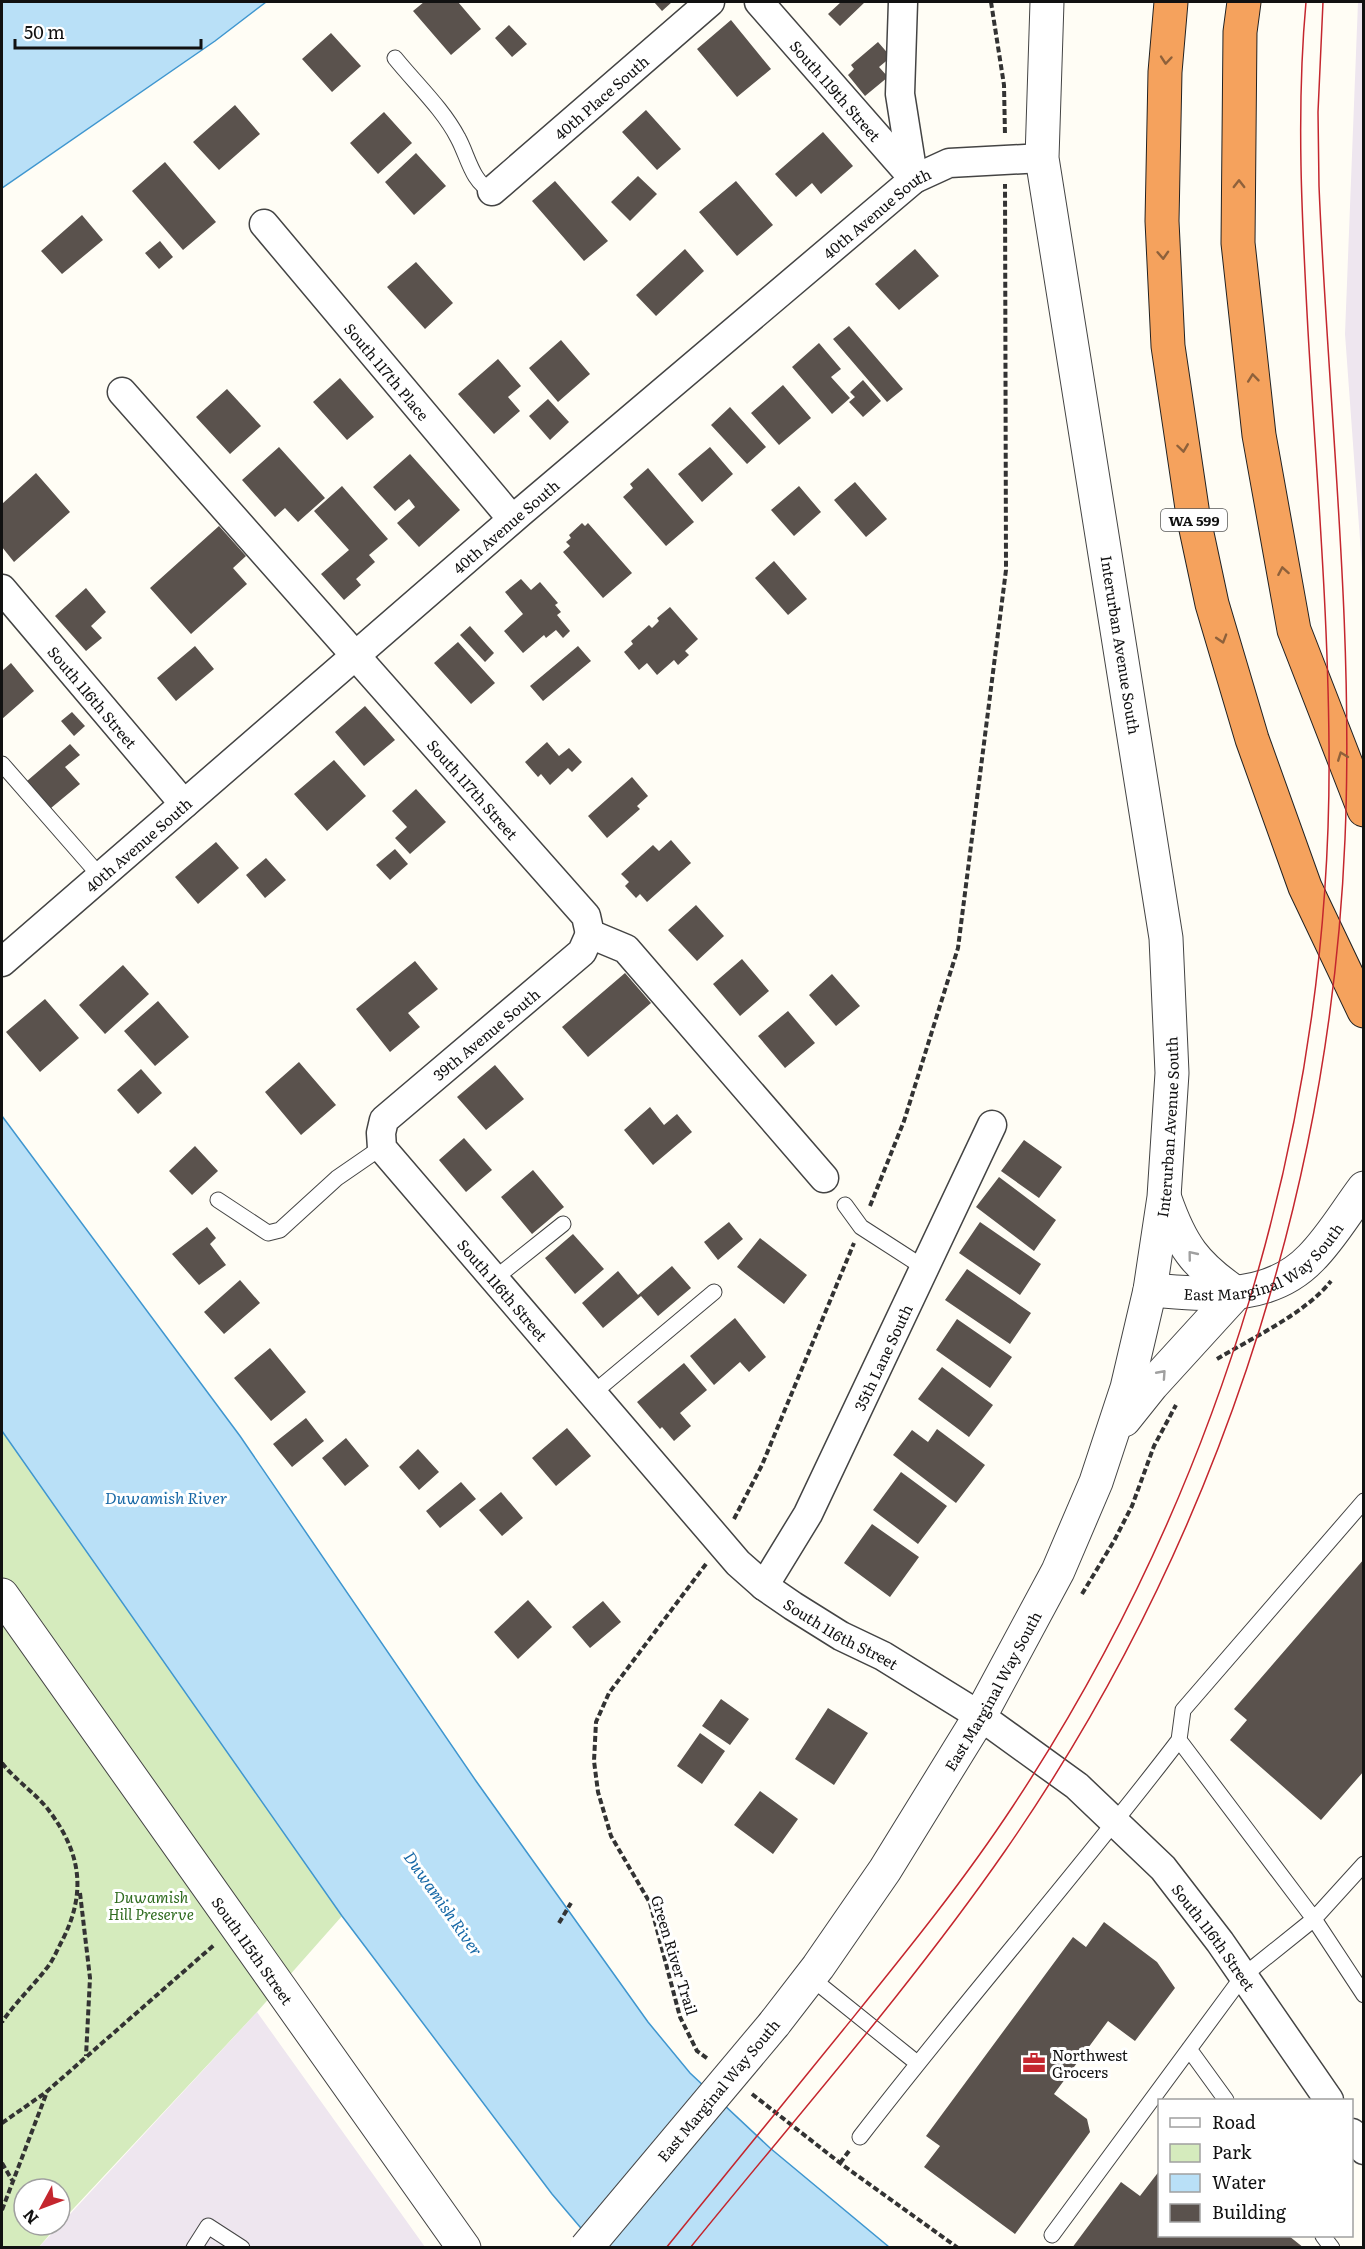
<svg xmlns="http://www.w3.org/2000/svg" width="1365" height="2249" font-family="Literata,serif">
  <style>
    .industrial { fill: #eee6ef }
    .green { fill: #d5ebbd }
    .water { fill: #b9e0f7; stroke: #3f96cf; stroke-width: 1.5 }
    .building { fill: #5a524d }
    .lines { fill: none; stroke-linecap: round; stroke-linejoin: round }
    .service-casing { stroke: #444; stroke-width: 17 }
    .minor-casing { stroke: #444; stroke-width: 31 }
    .tertiary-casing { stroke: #444; stroke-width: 35 }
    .motorway-casing { stroke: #222; stroke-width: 35 }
    .path { stroke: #333; stroke-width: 4; stroke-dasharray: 6 3; stroke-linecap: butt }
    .service { stroke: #fff; stroke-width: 15 }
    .minor { stroke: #fff; stroke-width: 28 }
    .tertiary { stroke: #fff; stroke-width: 33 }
    .motorway { stroke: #f5a25d; stroke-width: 33 }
    .tram { stroke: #c4262e; stroke-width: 1.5 }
    .tertiary-bridge-casing { stroke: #444; stroke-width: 35; stroke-linecap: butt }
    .tertiary-bridge { stroke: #fff; stroke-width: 33 }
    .oneway { stroke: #8e613b }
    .oneway2 { stroke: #a0a0a0 }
    .labels { text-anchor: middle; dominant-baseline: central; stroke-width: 6; stroke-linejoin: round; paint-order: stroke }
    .shield { fill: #fff; stroke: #585858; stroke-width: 1.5 }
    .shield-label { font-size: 14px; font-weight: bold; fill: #111 }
    .street-label { font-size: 15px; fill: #111; stroke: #fff }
    .park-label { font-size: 15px; font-style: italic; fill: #2f6b1f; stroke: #fff }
    .poi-label { font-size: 15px; fill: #111; stroke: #fff; text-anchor: start }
    .water-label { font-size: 16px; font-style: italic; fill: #1768a6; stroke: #fff }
  </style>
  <rect width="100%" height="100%" fill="#fffdf5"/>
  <!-- industrial -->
  <path class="industrial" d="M1358,2h6l-1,579 -18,-247z
    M257,2012l168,235 -387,1 22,-23z"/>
  <!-- green -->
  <path class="green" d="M2,1431l340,485 -85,96 -197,211v-34h-36v36h34l-20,23 -36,-1z"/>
  <!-- water -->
  <path class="water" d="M2,2h264l-51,39 -213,147z
    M2,1116l238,320 236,345 172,241 42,51 80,75 119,99h-292l-45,-53 -210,-278 -340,-485z"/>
  <!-- building -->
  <path class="building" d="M424,2h34l23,27 -30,26 -38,-44z
    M654,2h18l-10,9z
    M841,2h24l-25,24 -12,-12z
    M731,20l40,49 -34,28 -40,-48z
    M509,25l18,19 -15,13 -17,-19z
    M331,33l30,33 -29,26 -30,-33z
    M878,42l13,15 -12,10 9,10 -23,19 -17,-21 6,-6 -3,-4z
    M235,105l25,29 -41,36 -26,-28z
    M646,110l35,39 -24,21 -35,-38z
    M384,112l28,31 -34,31 -28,-31z
    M823,132l30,34 -32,28 -9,-11 -16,14 -21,-23z
    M416,153l30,33 -32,29 -29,-33z
    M165,162l51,60 -33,28 -51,-59z
    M638,176l19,18 -27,27 -19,-19z
    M555,181l53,60 -24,20 -52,-60z
    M736,181l37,44 -36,31 -38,-44z
    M82,215l21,25 -41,34 -21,-23z
    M160,241l13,16 -14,12 -14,-16z
    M685,249l19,22 -48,45 -20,-21z
    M915,249l24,27 -40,34 -24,-26z
    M416,262l37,41 -28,26 -38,-42z
    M849,326l54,63 -16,13 -54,-63z
    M561,340l29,34 -32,28 -29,-34z
    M819,343l22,26 -10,8 19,21 -18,16 -40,-47z
    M498,359l23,27 -13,11 12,14 -26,23 -36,-40z
    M340,378l34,39 -27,23 -34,-38z
    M863,380l18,21 -18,16 -14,-15 6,-5 -5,-5z
    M783,385l28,33 -32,27 -28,-32z
    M227,389l34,37 -31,28 -34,-37z
    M548,399l21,23 -19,18 -21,-24z
    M730,407l36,40 -19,17 -36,-39z
    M279,447l46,51 -27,24 -13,-14 -10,9 -33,-37z
    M710,447l23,27 -31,28 -24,-28z
    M410,454l50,56 -41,37 -22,-24 18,-16 -6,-8 -14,12 -22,-24z
    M648,468l46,54 -28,24 -43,-49 10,-9 -3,-4z
    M36,473l34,39 -56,50 -12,-15v-43z
    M855,482l32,37 -21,18 -32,-37z
    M342,486l46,53 -19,16 6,7 -19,17 5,6 -17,15 -23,-26 28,-24 -35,-39z
    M799,486l22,26 -27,24 -23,-26z
    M582,523l3,3 3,-3 44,50 -29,25 -40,-46 7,-6 -4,-4 5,-4 -2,-3z
    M219,526l27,30 -13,12 14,16 -56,50 -41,-46z
    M774,561l33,38 -19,16 -33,-37z
    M521,579l10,11 9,-8 18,21 -3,2 6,7 -4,3 13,16 -7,7 -7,-8 -10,8 -2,-3 -21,18 -19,-22 19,-17 -18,-22z
    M86,588l20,24 -15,14 11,12 -16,13 -31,-35z
    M670,607l28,32 -13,12 4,4 -11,10 -4,-5 -17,15 -10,-12 -8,7 -15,-18 9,-8 -2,-3 18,-16 3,3 7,-7 -2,-3z
    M470,626l24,27 -9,9 -25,-27z
    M458,642l37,41 -24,21 -37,-41z
    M195,646l19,23 -38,32 -19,-23z
    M578,646l13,15 -48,40 -13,-15z
    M11,663l23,28 -32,28v-48z
    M365,706l30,34 -31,26 -29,-34z
    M72,712l13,14 -11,10 -13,-15z
    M547,742l12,14 10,-8 13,14 -10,10 -4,-4 -18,17 -9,-11 -3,3 -13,-15z
    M70,744l10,11 -15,12 15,17 -29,24 -24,-27z
    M334,760l32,36 -39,35 -33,-37z
    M632,777l16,19 -11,10 3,3 -33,29 -19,-22z
    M416,789l30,33 -36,32 -15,-16 12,-11 -15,-16z
    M671,840l20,23 -44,39 -7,-8 -4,4 -11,-12 4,-4 -8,-8 32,-29 6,6z
    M216,842l23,26 -41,36 -23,-27z
    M395,849l13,15 -18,16 -14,-15z
    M266,858l20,22 -21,18 -19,-23z
    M696,905l28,31 -27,25 -29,-31z
    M742,959l27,32 -29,25 -27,-32z
    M415,961l23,28 -30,24 12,14 -30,25 -34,-43z
    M123,965l26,29 -44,40 -26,-29z
    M625,973l26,30 -63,54 -26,-30z
    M832,974l28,32 -24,20 -27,-31z
    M45,999l34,39 -39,34 -34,-40z
    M158,1001l31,36 -34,29 -31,-35z
    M788,1011l27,32 -30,25 -27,-32z
    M299,1062l37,43 -35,30 -36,-43z
    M495,1065l29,34 -38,31 -29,-33z
    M141,1069l21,24 -24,21 -21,-24z
    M650,1107l14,18 13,-11 15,18 -39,33 -29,-35z
    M464,1138l28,32 -26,22 -27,-32z
    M1024,1140l38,27 -23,31 -38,-27z
    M195,1146l23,25 -26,24 -23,-24z
    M533,1170l31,37 -32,27 -31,-37z
    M999,1177l57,43 -22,31 -58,-44z
    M729,1222l14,17 -25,21 -14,-18z
    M980,1222l61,42 -21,31 -61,-42z
    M207,1227l9,11 -6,6 16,21 -27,20 -27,-31z
    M573,1234l31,35 -29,25 -30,-36z
    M760,1238l47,37 -23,29 -47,-37z
    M672,1266l19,22 -33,28 -17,-20 -38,32 -21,-25 36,-32 20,24z
    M967,1269l64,44 -21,31 -65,-44z
    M240,1280l20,23 -36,31 -20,-22z
    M735,1318l31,39 -17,15 -9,-10 -26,23 -24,-29z
    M957,1319l55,38 -22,31 -54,-38z
    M270,1348l36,44 -35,29 -37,-43z
    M684,1363l23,27 -27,23 11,13 -17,15 -12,-14 -2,2 -23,-27z
    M942,1367l51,38 -24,32 -51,-38z
    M306,1418l18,23 -32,26 -19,-23z
    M567,1428l24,28 -35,30 -24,-28z
    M937,1429l48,36 -29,38 -63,-48 19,-25 16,12z
    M346,1438l23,28 -24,20 -23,-28z
    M418,1449l21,23 -20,18 -20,-23z
    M901,1472l46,34 -29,38 -45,-34z
    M461,1482l15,17 -36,29 -14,-17z
    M501,1492l22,26 -21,18 -23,-26z
    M872,1524l47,33 -29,40 -46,-34z
    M1364,1559v212l-43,49 -91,-80 17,-20 -13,-11z
    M528,1600l24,27 -34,32 -24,-27z
    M603,1601l18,21 -31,26 -18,-21z
    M721,1699l28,20 -19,26 -28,-19z
    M828,1708l40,25 -34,52 -39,-26z
    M700,1733l25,18 -23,33 -25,-18z
    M760,1791l38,28 -25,35 -39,-29z
    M1104,1922l53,40 18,26 -40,53 -27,-20 -54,73 33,25 3,13 -75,102 -91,-67 16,-21 -14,-10 147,-199 13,10z
    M1160,2170v66h129l15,12h-232l49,-66 19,14z"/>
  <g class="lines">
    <!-- service casing -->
    <g class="service-casing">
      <path id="service" d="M395,58c21,26 48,51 63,80 10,18 14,45 34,53
        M2,764l98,112
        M218,1200l50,33 12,-3 57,-52 45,-31
        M845,1205l16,22 62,40
        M494,1279l69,-55
        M592,1394l122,-102
        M1179,1740l4,-30 181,-209
        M810,1977l107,86
        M1189,2049l37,51
        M860,2137c104,-135 216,-262 319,-397l135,179 50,76
        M1052,2235l191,-259 71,-57 50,-55
        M1323,2236l9,12
        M194,2248l14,-22 34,22"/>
    </g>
    <!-- minor casing -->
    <g class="minor-casing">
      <g id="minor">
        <path id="s1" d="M759,2l155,177"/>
        <path d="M903,2l-3,92 13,82"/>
        <path id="s2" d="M492,191l218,-189"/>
        <path id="s3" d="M264,224l248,295"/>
        <path id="s4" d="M122,392l464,524 4,18 36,15 198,229"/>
        <path id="s5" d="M2,589l182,215"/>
        <path id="s6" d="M590,934l-8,18 -198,168 -3,13 1,15 356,415 26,23 29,20 48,30 42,20 97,60 97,70 86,82 57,74 109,158"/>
        <path id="s7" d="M2,962l519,-450 393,-333 35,-16 93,-5"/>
        <path id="s8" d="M764,1586l44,-72 184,-389"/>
        <path d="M1352,2133l12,17"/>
      </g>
    </g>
    <!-- tertiary casing -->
    <g class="tertiary-casing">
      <g id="tertiary">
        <path d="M1165,1199c16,46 30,66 71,94"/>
        <path id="s9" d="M1150,1290c56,4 118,13 161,-32 20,-20 35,-46 53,-70"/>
        <path d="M1124,1420l28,-35 84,-92"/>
        <path id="s10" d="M2,1595l462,653"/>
        <path id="s11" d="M774,2024l44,-57 67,-97 95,-154 78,-145 38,-89 31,-94 23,-98 14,-93 8,-124 -6,-135 -124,-780 5,-156"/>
      </g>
    </g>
    <!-- motorway casing -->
    <g class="motorway-casing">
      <path id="motorway" d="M1171,2l-6,70 -3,149 6,125 25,169 19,89 40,135 53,148 59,124
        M1244,2l-4,30 -2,211 21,192 35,195 70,180"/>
    </g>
    <!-- path -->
    <path class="path" d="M991,2l13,83 1,50
      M870,1206l34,-85 54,-173 48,-378 -1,-386
      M1217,1359c35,-21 89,-46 114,-78
      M734,1519l28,-54 92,-222
      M706,1564l-97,129 -13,29 -2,39 4,31 13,44 39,67 30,114 17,34 11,8
      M1082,1594l32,-53 18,-35 22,-60 22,-41
      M2,1763c14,18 35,31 48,49 32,43 36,82 12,129 -5,9 -9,20 -16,28 -14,18 -31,34 -44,53
      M80,1893l10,85 -4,78
      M559,1923l12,-20
      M752,2094l88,69 118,85
      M2,2123l43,-30 169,-148
      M2,2163l10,17
      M840,2163l9,-12
      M2,2210l45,-118"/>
    <!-- service -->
    <use href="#service" class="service"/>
    <!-- minor -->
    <use href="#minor" class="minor"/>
    <!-- tertiary -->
    <use href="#tertiary" class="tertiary"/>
    <!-- motorway -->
    <use href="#motorway" class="motorway"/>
    <!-- tram -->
    <path class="tram" d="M666,2248c59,-73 118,-146 177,-218 59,-73 118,-145 170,-224 206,-312 320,-686 316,-1061 -1,-138 -13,-276 -21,-414 -6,-110 -12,-220 -2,-329
      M690,2248c106,-131 219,-259 315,-397 206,-297 325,-651 340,-1012 9,-218 -17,-435 -26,-653l-1,-74 5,-110"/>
    <!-- tertiary-bridge casing -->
    <g class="tertiary-bridge-casing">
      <path id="tertiary-bridge" d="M586,2248l188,-224"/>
    </g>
    <!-- tertiary-bridge -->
    <use href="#tertiary-bridge" class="tertiary-bridge"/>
  </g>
  <!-- one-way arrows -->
  <defs><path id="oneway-chevron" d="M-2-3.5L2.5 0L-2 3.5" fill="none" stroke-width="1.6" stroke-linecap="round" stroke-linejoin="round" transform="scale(1.5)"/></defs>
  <g class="oneway">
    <use href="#oneway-chevron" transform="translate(1166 60) rotate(95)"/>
    <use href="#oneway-chevron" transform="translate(1239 184) rotate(-90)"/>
    <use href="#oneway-chevron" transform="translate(1163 255) rotate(87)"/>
    <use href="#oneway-chevron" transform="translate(1253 378) rotate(-96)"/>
    <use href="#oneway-chevron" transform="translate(1183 448) rotate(82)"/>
    <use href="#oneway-chevron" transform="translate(1283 571) rotate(-100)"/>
    <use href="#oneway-chevron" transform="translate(1222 639) rotate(73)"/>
    <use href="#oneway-chevron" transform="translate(1342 756) rotate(-111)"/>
  </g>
  <g class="oneway2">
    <use href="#oneway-chevron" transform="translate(1192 1255) rotate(-129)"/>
    <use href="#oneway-chevron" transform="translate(1162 1374) rotate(-48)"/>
  </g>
  <!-- icons -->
  <defs>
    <g id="office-bare" transform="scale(1.8)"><path d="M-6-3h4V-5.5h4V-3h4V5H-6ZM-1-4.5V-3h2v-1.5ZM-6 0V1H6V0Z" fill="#c4262e" stroke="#fff" stroke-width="2.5" paint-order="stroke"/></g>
  </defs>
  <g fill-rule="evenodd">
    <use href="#office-bare" x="1034" y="2063"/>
  </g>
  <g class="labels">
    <!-- shield labels -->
    <rect class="shield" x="1161" y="509" width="66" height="22" rx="4.5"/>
    <g class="shield-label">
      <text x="1194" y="520">WA 599</text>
    </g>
    <!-- street labels -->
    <g class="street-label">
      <text stroke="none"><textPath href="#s1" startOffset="117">South 119th Street</textPath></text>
      <text stroke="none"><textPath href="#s2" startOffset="144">40th Place South</textPath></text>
      <text stroke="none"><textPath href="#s7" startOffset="1152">40th Avenue South</textPath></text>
      <text stroke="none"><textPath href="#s3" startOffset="192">South 117th Place</textPath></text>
      <text stroke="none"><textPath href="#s7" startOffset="666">40th Avenue South</textPath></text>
      <text transform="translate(1121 645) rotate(81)">Interurban Avenue South</text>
      <text stroke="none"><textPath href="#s5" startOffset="141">South 116th Street</textPath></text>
      <text stroke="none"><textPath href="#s4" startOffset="530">South 117th Street</textPath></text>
      <text stroke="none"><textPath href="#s7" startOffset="180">40th Avenue South</textPath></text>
      <text transform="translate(486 1034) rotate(-40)">39th Avenue South</text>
      <text stroke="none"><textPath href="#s11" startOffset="996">Interurban Avenue South</textPath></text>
      <text stroke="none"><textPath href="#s9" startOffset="124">East Marginal Way South</textPath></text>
      <text stroke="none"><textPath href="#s6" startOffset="494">South 116th Street</textPath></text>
      <text stroke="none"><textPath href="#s8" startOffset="258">35th Lane South</textPath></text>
      <text stroke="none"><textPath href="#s6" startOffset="980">South 116th Street</textPath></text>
      <text stroke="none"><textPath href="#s11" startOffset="399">East Marginal Way South</textPath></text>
      <text stroke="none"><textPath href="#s6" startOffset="1466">South 116th Street</textPath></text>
      <text stroke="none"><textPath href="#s10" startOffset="435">South 115th Street</textPath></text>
      <text transform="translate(675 1955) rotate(73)">Green River Trail</text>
      <text transform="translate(718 2090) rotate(-50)">East Marginal Way South</text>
    </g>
    <!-- park labels -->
    <g class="park-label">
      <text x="151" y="1896">Duwamish<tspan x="151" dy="17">Hill Preserve</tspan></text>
    </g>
    <!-- poi labels -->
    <g class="poi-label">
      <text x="1052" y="2054">Northwest<tspan x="1052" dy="17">Grocers</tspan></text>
    </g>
    <!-- water labels -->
    <g class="water-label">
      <text x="166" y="1497">Duwamish River</text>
      <text transform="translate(444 1903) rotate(55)">Duwamish River</text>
    </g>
  </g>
  <!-- border -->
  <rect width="1365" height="2249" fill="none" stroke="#111111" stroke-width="6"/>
  <!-- legend -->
  <rect x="1158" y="2099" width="195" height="138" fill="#ffffff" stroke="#a0a0a0" stroke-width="1.5"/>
  <rect x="1170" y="2118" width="30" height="9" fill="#ffffff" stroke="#a0a0a0" stroke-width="1.5"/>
  <text x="1212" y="2129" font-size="18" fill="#111111">Road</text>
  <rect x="1170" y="2144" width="30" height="18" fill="#d5ebbd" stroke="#a0a0a0" stroke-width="1.5"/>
  <text x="1212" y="2159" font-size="18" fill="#111111">Park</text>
  <rect x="1170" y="2174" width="30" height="18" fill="#b9e0f7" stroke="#a0a0a0" stroke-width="1.5"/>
  <text x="1212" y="2189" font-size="18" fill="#111111">Water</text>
  <rect x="1170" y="2204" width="30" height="18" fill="#5a524d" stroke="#a0a0a0" stroke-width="1.5"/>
  <text x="1212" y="2219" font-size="18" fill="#111111">Building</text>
  <!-- north arrow -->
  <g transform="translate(42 2207) rotate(229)"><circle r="28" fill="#ffffff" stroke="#a0a0a0" stroke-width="1.5"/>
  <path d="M0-4.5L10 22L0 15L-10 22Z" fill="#c4262e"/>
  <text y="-9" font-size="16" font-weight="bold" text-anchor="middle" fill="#111111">N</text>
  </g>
  <!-- scale -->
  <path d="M15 39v9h186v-9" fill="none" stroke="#111111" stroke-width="3"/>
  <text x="24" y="39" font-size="18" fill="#111111" stroke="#ffffff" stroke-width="4.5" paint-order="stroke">50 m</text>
</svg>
